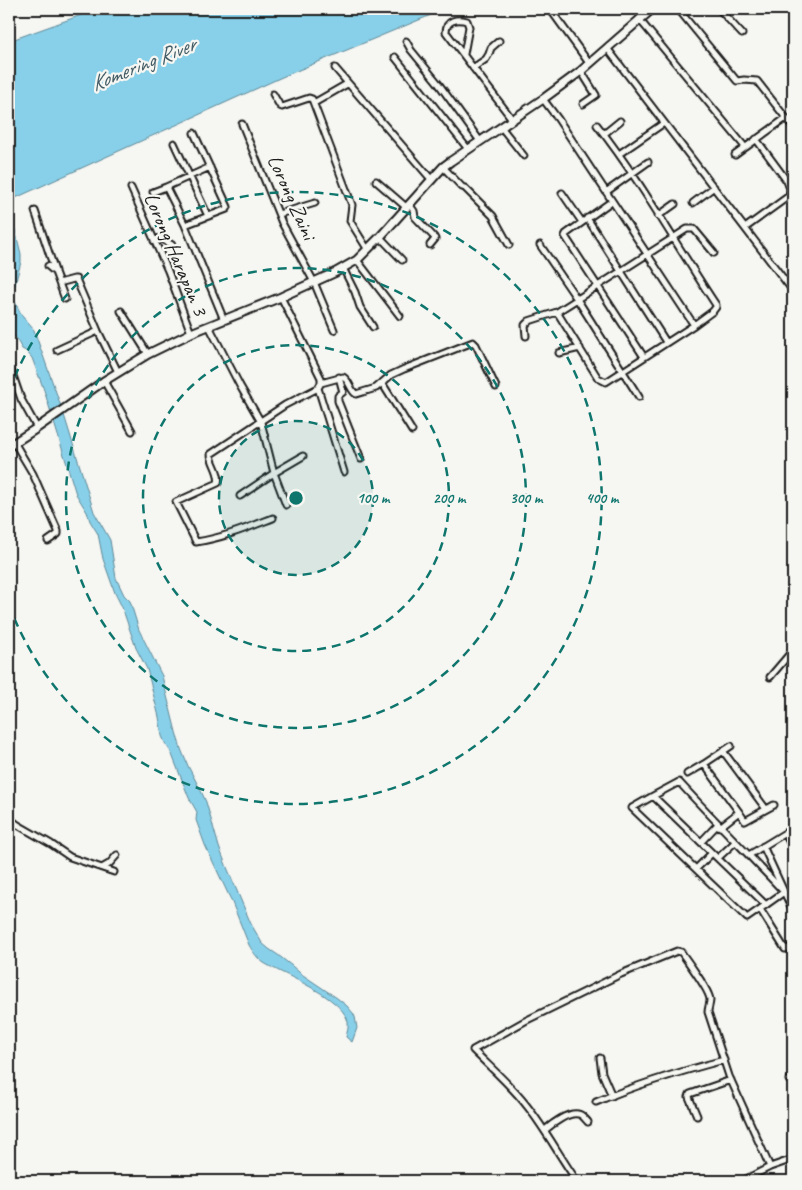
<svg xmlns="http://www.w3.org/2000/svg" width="802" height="1190" font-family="Caveat,sans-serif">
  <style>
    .water { fill: #88d0e9; stroke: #5d8897 }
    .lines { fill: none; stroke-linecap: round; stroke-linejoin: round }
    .minor-casing { stroke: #1c1c1c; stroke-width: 9 }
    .major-casing { stroke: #1c1c1c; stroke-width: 11 }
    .minor { stroke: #f6f6f2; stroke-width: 5 }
    .major { stroke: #f6f6f2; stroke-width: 7 }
    .ring { fill: none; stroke: #0f766e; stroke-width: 2.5; stroke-dasharray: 9 6 }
    .labels { text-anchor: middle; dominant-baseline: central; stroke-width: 4.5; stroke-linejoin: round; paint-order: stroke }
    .street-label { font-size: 21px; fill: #1c1c1c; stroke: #f6f6f2 }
    .water-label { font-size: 22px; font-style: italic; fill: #425b64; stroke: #f6f6f2 }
    .centre { fill: #0f766e; stroke: #f6f6f2; stroke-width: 2.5 }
    .ring-label { font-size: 15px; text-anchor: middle; font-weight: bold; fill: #0f766e; stroke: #f6f6f2; stroke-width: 4.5; stroke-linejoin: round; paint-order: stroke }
  </style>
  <rect width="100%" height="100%" fill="#f6f6f2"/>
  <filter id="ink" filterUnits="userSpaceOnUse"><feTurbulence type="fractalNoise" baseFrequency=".02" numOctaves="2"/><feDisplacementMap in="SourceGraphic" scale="10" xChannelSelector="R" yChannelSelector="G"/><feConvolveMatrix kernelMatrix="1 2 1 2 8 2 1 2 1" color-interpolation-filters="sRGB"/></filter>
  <g filter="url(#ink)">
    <!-- water -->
    <path class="water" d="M98,9h341l-8,6 -149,62 -271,123 -2,6 12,48v8l-8,30v6l9,18 12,14 30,85 30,97 16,28 6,38 8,17 6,6 9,29 23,46 14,56 5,17 7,17 13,25 5,11 13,45 7,18 25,59 11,19 7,6 9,6 14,11 8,7 37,25 10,8 6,7 2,4 2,11 -5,14 -6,-5c1,-5 3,-10 2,-15 -4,-21 -49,-41 -67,-50 -6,-3 -12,-6 -17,-9 -7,-5 -11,-11 -15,-18l-18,-45 -26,-55 -9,-25 1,-8 -8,-14 -18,-46 -6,-9 -3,-7 -3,-19 -12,-48 -11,-21 -14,-41 -7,-14 -12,-34 -5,-25 -8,-13 -3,-9 -11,-18 -32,-104 -12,-32 -6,-7 -4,-2 -13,-23v-285z"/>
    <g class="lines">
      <!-- minor casing -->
      <g class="minor-casing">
        <path id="minor" d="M550,9l39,54
          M637,9l5,7
          M678,9l59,72 7,-1 13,1 29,37
          M719,9l23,25
          M639,19l106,128
          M406,41l5,9 27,33 42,58
          M607,48l186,243
          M464,54l5,-27 -2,-6c-10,-3 -21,-1 -21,11l66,87
          M395,57l73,92
          M335,68l96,111
          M473,68l13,-9 3,-5 2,-6 8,-7
          M581,71l15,24 -13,9
          M273,94l7,12 2,1 27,-9 3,1 40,106 -2,16 18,29
          M543,99l15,20 136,206
          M314,103l33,-19
          M242,124l40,99 32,59 20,48
          M501,127l23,29
          M604,134l16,-13
          M174,143l34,73
          M619,154l45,-31
          M735,155l51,-37 7,9
          M210,167l-44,20 19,38 39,95
          M443,167l19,20 3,1 28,28 16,29
          M376,181l30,26
          M131,188l37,83 23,62
          M153,192l13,-5
          M606,192l42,-30
          M562,193l20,29
          M612,201l-46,33 -1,2 79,121
          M693,203l21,-16
          M409,204l5,7 1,6 19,20 1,2 -5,6
          M35,211l20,60
          M279,214l36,-11
          M658,216l17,-12
          M587,218l79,124
          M185,225l42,-16 1,-2 -34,-74
          M745,228l44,-32 1,-7 -3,-8 -31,-42
          M380,237l22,23
          M154,241l6,-3 12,7
          M540,245l37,54 62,98
          M357,260l43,56
          M48,266l7,6 4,11 15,-4h2l22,52 20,41
          M343,268l12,24 5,15 13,20
          M59,283l6,16
          M121,311l27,43
          M557,312l41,66 8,4 88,-57 19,-14 3,-4v-2c-40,-60 -75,-124 -119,-180
          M209,326l31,60 21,36 13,51 12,32
          M526,336l-1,-11 4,-4 28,-9 130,-83h7l20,24
          M57,350l41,-19
          M559,353l21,-5
          M9,364l12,35 16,29
          M339,377l4,15 -5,4v5l23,58
          M104,381l28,50
          M321,383l22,-6c7,4 7,13 13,17l20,-6 15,-13 13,-6 69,-27 3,3 20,42
          M382,383l30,48
          M318,388l26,84
          M14,442l19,32 25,57v3l-10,7
          M240,496l34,-23 29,-17
          M273,518c-26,10 -50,20 -77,24l-20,-40 42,-19c3,-10 -7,-20 -7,-29l74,-49 33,-17 3,-5v-5l-40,-81
          M770,677l23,-27
          M723,751l43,58
          M704,764l27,-18
          M687,774l17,-10 35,48
          M653,796l26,-14c34,37 70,73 105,110l-24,17 25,40 8,-2
          M9,818l9,7 33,19 19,13 32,11 7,-4 8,-9
          M720,827l19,-15 6,9 29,-16
          M785,833l7,-5
          M701,842l17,-18
          M763,846l30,65
          M749,855l36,-22 8,16
          M718,858l17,-16
          M102,868l12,4
          M696,869l16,-16
          M760,909l-13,9 -115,-110 21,-12 113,109
          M600,1058l2,15 10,23
          M789,1080l4,-2
          M596,1102c40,-17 86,-31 128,-42
          M697,1116l-8,-19 1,-3 41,-14
          M545,1130c7,-6 23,-18 33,-16 4,0 7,5 10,8
          M577,1181c-17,-24 -31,-51 -50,-75 -15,-20 -36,-38 -54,-56l52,-29 96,-47 56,-23 4,1c7,10 29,39 29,48 0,4 -2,8 -2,12l21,64 41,91
          M742,1181l28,-14 23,-8"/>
      </g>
      <!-- major casing -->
      <g class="major-casing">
        <path id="major" d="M9,446l28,-18 67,-47 44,-27 43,-21 90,-36 55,-25 21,-12 23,-23 63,-70 8,-6 92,-62 38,-28 71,-62"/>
      </g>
      <!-- minor -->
      <use href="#minor" class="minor"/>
      <!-- major -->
      <use href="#major" class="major"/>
    </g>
  </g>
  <!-- distance rings -->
  <circle cx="296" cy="498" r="77" fill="#0f766e" fill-opacity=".12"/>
  <g class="ring">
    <circle cx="296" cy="498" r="77"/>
    <circle cx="296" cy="498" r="153"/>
    <circle cx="296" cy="498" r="230"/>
    <path d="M9 391A306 306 0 1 1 9 605"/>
  </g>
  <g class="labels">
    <!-- street labels -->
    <g class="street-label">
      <text transform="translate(292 197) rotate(66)">Lorong Zaini</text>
      <text transform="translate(176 254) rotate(67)">Lorong Harapan 3</text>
    </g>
    <!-- water labels -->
    <g class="water-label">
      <text transform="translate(143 64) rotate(-22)">Komering River</text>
    </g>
  </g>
  <circle cx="296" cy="498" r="8" class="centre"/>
  <g class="ring-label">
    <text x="373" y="503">100 m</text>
    <text x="449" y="503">200 m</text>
    <text x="526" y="503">300 m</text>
    <text x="602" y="503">400 m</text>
  </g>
  <!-- margin -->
  <rect width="802" height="1190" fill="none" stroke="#f6f6f2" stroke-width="30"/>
  <rect x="15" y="15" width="772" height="1160" fill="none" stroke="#1c1c1c" stroke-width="2" filter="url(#ink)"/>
</svg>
